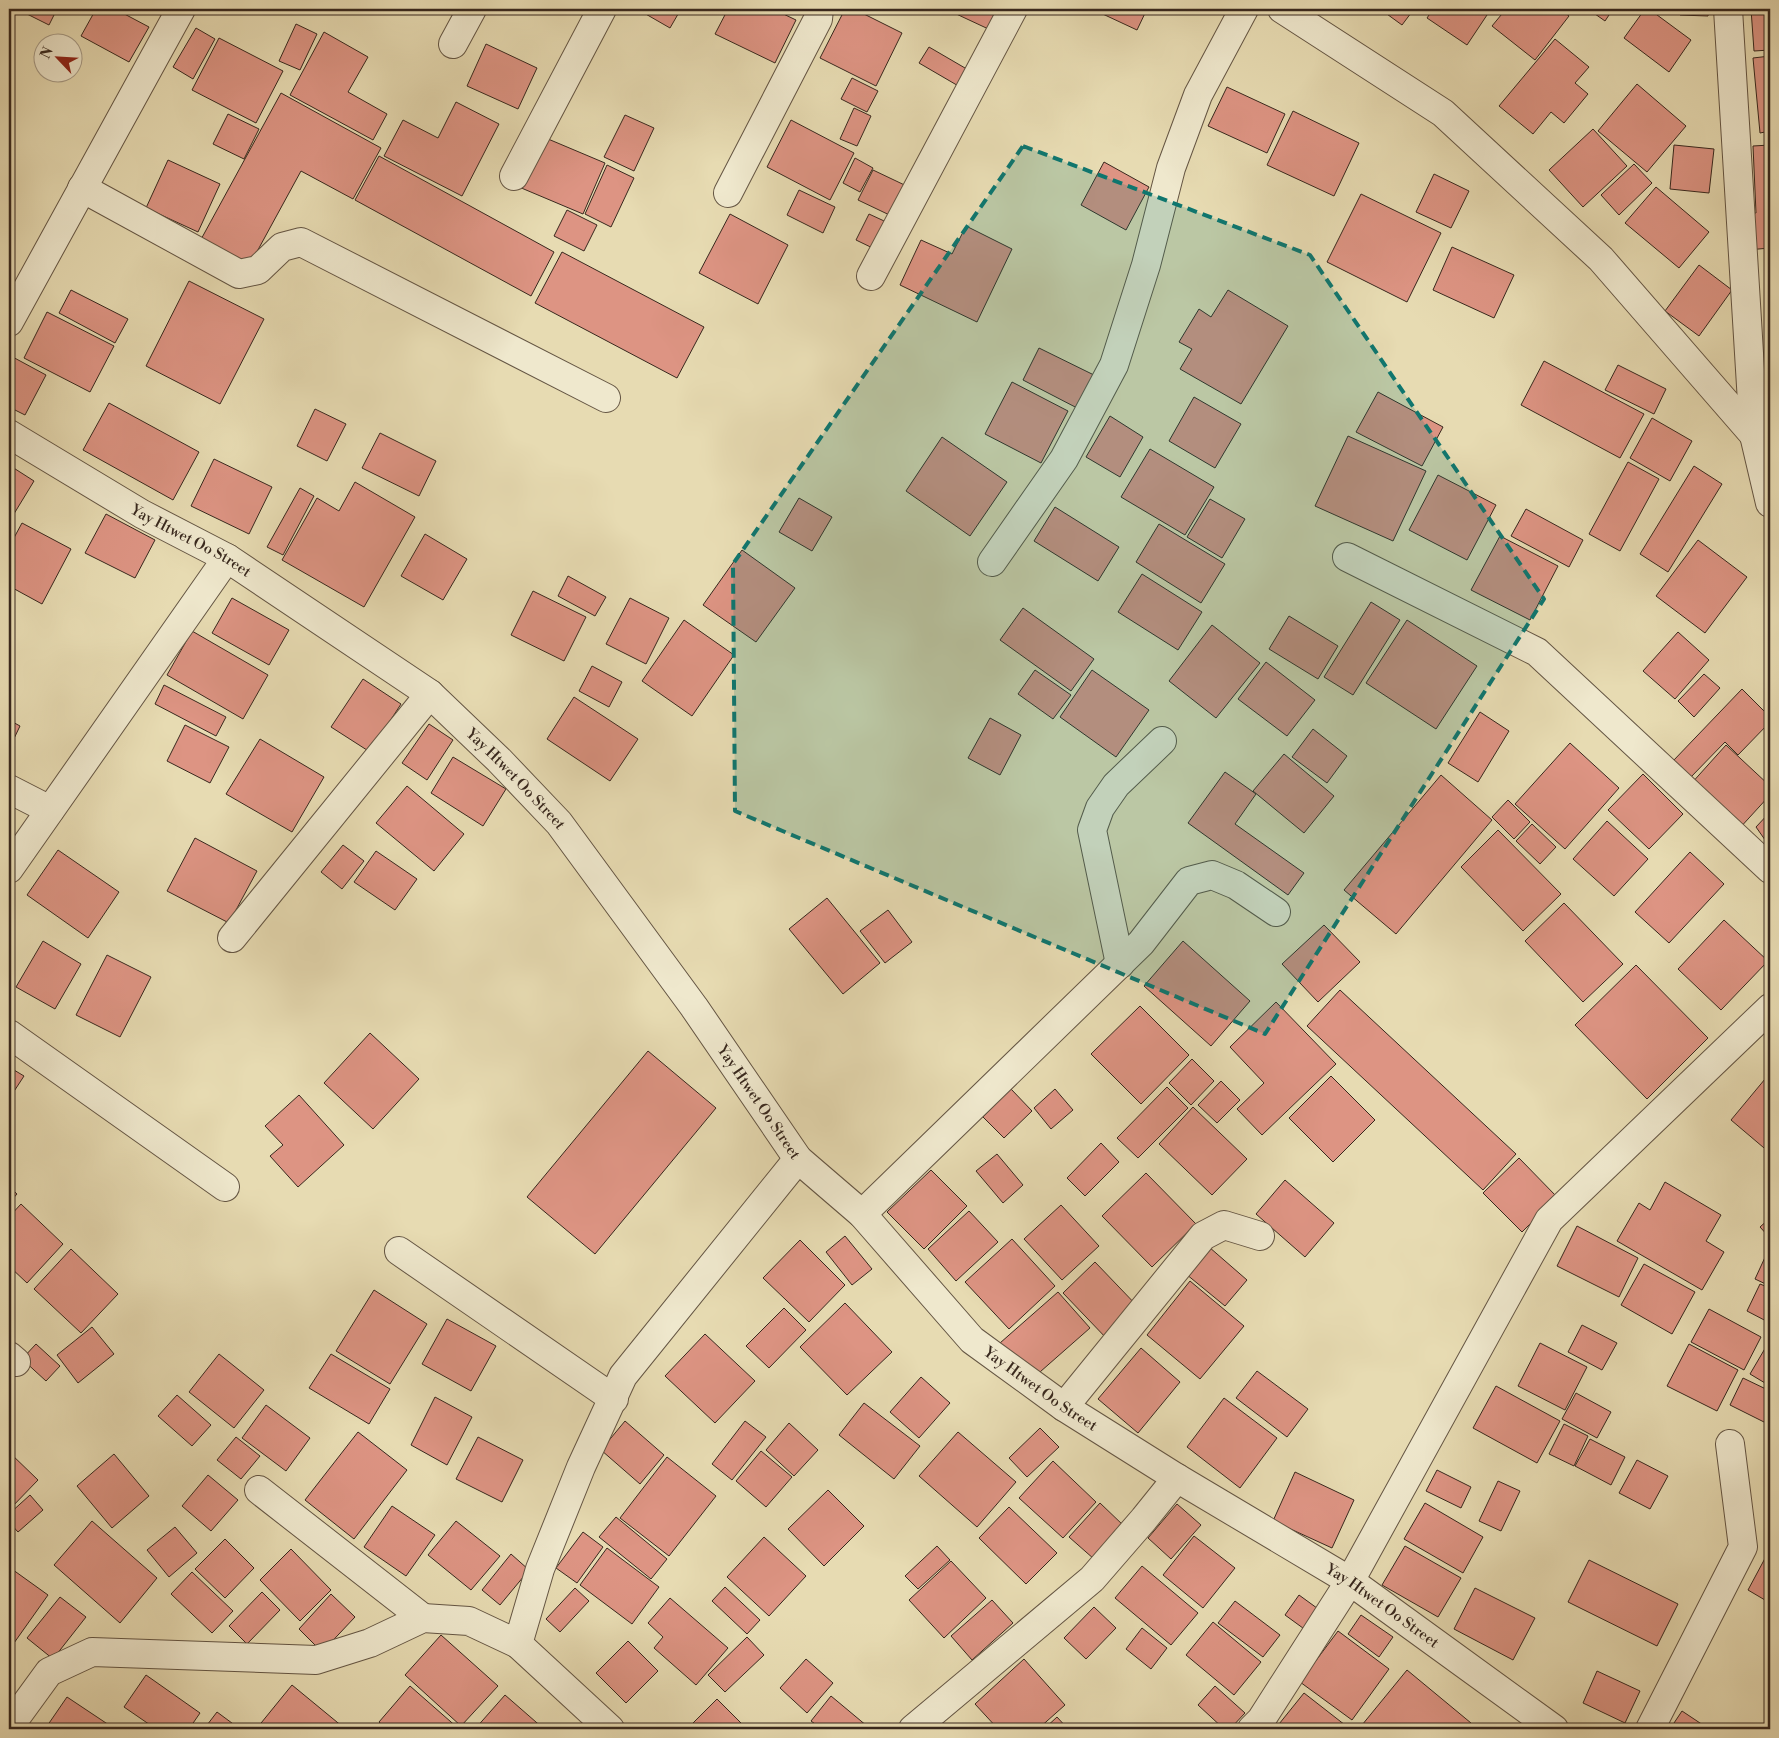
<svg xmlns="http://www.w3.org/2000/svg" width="1779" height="1738" font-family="'Libre Bodoni',serif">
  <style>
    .building { fill: #dd9483; stroke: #38281e }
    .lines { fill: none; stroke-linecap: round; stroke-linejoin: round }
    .street-casing { stroke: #645543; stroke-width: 30 }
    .street { stroke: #efe8cd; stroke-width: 28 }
    .marked { fill: #0f766e; fill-opacity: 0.2; stroke: #0f766e; stroke-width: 4; stroke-dasharray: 10 6; stroke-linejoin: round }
    .labels { text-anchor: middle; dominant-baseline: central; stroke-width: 4; stroke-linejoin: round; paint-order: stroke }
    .street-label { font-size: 15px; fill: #38281e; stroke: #efe8cd }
  </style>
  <rect width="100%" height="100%" fill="#e7dbb2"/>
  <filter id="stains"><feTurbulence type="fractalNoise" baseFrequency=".004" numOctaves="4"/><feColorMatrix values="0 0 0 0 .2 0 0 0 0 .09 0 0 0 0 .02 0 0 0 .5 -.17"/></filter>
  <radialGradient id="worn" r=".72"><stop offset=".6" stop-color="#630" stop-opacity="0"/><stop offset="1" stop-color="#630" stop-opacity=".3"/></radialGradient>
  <!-- building -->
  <path class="building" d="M17,9h40l-8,16z
    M96,9h19l34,18 -20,35 -48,-26z
    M637,9h44l-11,19z
    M728,9h45l23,11 -21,43 -60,-29z
    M845,9h9l48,24 -26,53 -56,-28z
    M954,9h55l-12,24 -45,-21z
    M1092,9h55l-10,21z
    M1380,9h34l-12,16z
    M1433,9h58l-24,36 -40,-27z
    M1506,9h54l9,7 -34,44 -43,-34z
    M1588,9h25l-8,12z
    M1645,9h4l42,31 -22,32 -45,-34z
    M1680,9h29l-1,7 -28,-1z
    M1751,9h19v41l-16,1z
    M296,24l21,10 -17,36 -21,-9z
    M196,28l19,11 -22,40 -20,-12z
    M324,32l44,25 -20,35 39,22 -14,26 -83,-45z
    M219,38l64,33 -27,52 -64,-33z
    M1555,39l34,28 -14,16 13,11 -24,29 -13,-11 -18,22 -34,-28z
    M486,44l51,24 -19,41 -51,-23z
    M929,47l48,28 -10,16 -48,-28z
    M1770,56v75l-10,2 -7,-75z
    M852,78l26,13 -11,21 -26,-13z
    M1637,84l49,42 -39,46 -49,-41z
    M1227,87l58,27 -18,39 -59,-27z
    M281,93l100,55 -28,51 -52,-28 -54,99 -48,-27z
    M456,102l43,22 -37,72 -78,-40 19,-36 35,18z
    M854,108l17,8 -14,30 -17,-7z
    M1293,111l66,32 -25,53 -67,-31z
    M228,114l31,15 -15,30 -31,-15z
    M625,115l29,13 -20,43 -30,-14z
    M791,120l63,33 -24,47 -63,-33z
    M1593,129l34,37 -44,41 -34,-37z
    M541,136l64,27 -22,51 -64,-27z
    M1674,145l40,4 -5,44 -39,-4z
    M1770,145v103l-23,2 -2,-37h11l-3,-67z
    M379,156l175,96 -23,44 -176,-96z
    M855,158l18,10 -13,24 -17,-9z
    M168,160l52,24 -22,48 -52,-24z
    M1104,162l45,25 -23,43 -45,-25z
    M1634,164l18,19 -33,32 -18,-20z
    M607,165l27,13 -23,49 -26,-13z
    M873,170l42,20 -15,30 -42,-20z
    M1434,174l35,17 -18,37 -35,-16z
    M1656,187l53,45 -30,36 -54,-45z
    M799,190l36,17 -12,26 -36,-18z
    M1361,194l80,39 -34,69 -80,-40z
    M567,210l30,15 -13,26 -30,-15z
    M730,214l58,31 -30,59 -59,-31z
    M869,214l26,12 -12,27 -27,-13z
    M966,226l46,23 -35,73 -77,-37 21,-45 31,14z
    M1452,247l62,28 -20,43 -61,-28z
    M562,252l142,75 -27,51 -142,-75z
    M1699,265l33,25 -33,46 -34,-25z
    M189,281l75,38 -44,85 -74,-38z
    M71,290l57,29 -13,24 -56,-30z
    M1228,290l60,36 -47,78 -61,-35 12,-20 -13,-7 20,-33 12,8z
    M47,312l67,34 -24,46 -66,-34z
    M1039,348l59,29 -17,33 -58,-30z
    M9,355l37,20 -21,40 -16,-8z
    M1544,361l100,53 -24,44 -99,-53z
    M1618,365l48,24 -12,25 -49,-24z
    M1012,382l56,29 -27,52 -56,-29z
    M1378,392l65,35 -21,39 -66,-34z
    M1194,397l47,27 -26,44 -46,-27z
    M109,403l90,49 -26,48 -90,-50z
    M315,409l31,15 -19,37 -30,-15z
    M1110,416l33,21 -23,40 -34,-20z
    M1652,418l40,23 -22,40 -40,-23z
    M380,433l56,28 -17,35 -57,-28z
    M1348,436l78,35 -33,70 -78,-35z
    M942,437l65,45 -37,54 -64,-45z
    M1150,449l64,38 -29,48 -64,-38z
    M214,459l58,28 -23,47 -58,-28z
    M1628,462l31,17 -39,72 -31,-17z
    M9,465l25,16 -25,41z
    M1694,466l28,18 -54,88 -28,-18z
    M1438,475l58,30 -29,55 -58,-30z
    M355,482l60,35 -51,90 -82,-47 35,-62 22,13z
    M300,488l14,8 -31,59 -16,-8z
    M799,498l33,19 -20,34 -33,-19z
    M1210,499l35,20 -23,39 -35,-21z
    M1055,507l64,40 -21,34 -64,-40z
    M1526,509l57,31 -14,27 -58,-31z
    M106,514l49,26 -20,38 -50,-25z
    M22,523l49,26 -29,55 -33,-18v-39z
    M1159,524l66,40 -24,39 -65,-41z
    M425,534l42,25 -24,41 -42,-24z
    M1500,536l58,30 -28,54 -59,-30z
    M1698,540l49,37 -42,56 -49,-37z
    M742,550l53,38 -39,54 -53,-37z
    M1142,574l60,38 -24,38 -60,-38z
    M568,576l38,21 -11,19 -37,-20z
    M533,591l53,26 -22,44 -53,-26z
    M232,598l57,32 -20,35 -57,-32z
    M630,598l39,20 -23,46 -40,-20z
    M1371,602l29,18 -47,75 -29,-18z
    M1023,608l71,51 -23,32 -71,-51z
    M1289,616l49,30 -20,33 -49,-30z
    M684,620l50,35 -42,61 -50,-35z
    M1407,620l70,46 -41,63 -70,-46z
    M1212,625l48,38 -44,55 -47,-37z
    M192,631l76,44 -25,44 -76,-44z
    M1678,632l31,28 -34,39 -32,-28z
    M1266,662l49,38 -28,36 -49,-37z
    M592,666l30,16 -13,25 -30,-16z
    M1035,670l36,25 -18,24 -35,-25z
    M1092,670l57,40 -33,47 -56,-40z
    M1704,674l16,14 -26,29 -16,-16z
    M363,679l38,25 -31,48 -39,-25z
    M164,685l62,32 -10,19 -61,-32z
    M1742,689l28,28v5l-32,33 -13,-13 -35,36 -17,-17z
    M574,697l64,42 -28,42 -63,-42z
    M1480,712l29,19 -31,51 -30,-19z
    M990,718l31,17 -21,40 -32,-17z
    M9,720l11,6 -11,23z
    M429,724l24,16 -26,40 -25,-17z
    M185,725l44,22 -19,36 -43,-22z
    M1313,729l34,27 -20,27 -35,-26z
    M260,739l64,38 -32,55 -66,-38z
    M1570,743l49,45 -54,61 -50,-45z
    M1726,745l44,41v9l-32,35 -48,-45z
    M1284,754l50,42 -30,37 -51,-42z
    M453,757l53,32 -23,37 -52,-33z
    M1225,772l31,22 -21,30 69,49 -16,22 -100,-72z
    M1643,774l40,40 -34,35 -41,-39z
    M1441,775l51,45 -96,114 -52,-44z
    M407,786l57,48 -30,37 -58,-48z
    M1508,800l22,22 -16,17 -22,-22z
    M1770,812v35l-14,-20z
    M1607,821l41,38 -34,37 -41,-37z
    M1532,824l24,23 -16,17 -24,-23z
    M1498,830l63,64 -38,37 -62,-64z
    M195,838l62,33 -28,52 -62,-32z
    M343,845l21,16 -22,28 -21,-17z
    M58,850l61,42 -31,46 -61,-43z
    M376,851l41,28 -22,31 -41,-28z
    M1690,852l34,32 -55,59 -34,-31z
    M827,898l53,65 -37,31 -54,-65z
    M1564,903l59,61 -40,38 -58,-61z
    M888,910l24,32 -27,21 -25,-32z
    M1724,920l44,41 -47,49 -43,-41z
    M1324,925l36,37 -42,40 -36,-38z
    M43,941l38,23 -26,45 -39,-22z
    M1183,941l67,60 -39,45 -67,-60z
    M107,955l44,22 -31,60 -44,-22z
    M1636,965l72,73 -61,61 -72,-74z
    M1340,990l176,164 -33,36 -176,-164z
    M1276,1002l60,62 -74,71 -25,-26 27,-26 -34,-36z
    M1140,1006l49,49 -48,49 -50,-50z
    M370,1033l49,46 -46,50 -49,-46z
    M648,1051l68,57 -121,146 -68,-57z
    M1192,1059l22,22 -23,24 -22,-22z
    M9,1067l15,9 -15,23z
    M1770,1073v80l-39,-33z
    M1331,1076l44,44 -42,42 -44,-44z
    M1221,1081l19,19 -23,23 -19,-18z
    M1167,1087l21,21 -50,50 -21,-20z
    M1011,1089l21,22 -28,27 -21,-21z
    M1055,1089l18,21 -22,19 -17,-21z
    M299,1095l45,50 -46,42 -28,-31 13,-11 -18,-19z
    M1193,1107l54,52 -35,36 -53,-51z
    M1101,1143l18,19 -34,34 -18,-18z
    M997,1154l26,31 -20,18 -27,-32z
    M1519,1158l38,39 -35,35 -39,-39z
    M931,1170l36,36 -43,43 -37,-37z
    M1146,1173l50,51 -44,43 -50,-51z
    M1285,1180l49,43 -29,34 -49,-43z
    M1665,1182l56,33 -15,26 18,11 -22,38 -85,-49 22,-38 11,7z
    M9,1186l8,8 -8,9z
    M21,1204l42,40 -36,39 -18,-17v-49z
    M1061,1205l38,41 -37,34 -38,-41z
    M969,1211l29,31 -42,39 -28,-32z
    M1770,1218v20l-10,-11z
    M1577,1226l61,32 -19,39 -62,-31z
    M845,1236l27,33 -20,16 -26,-33z
    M1012,1239l43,47 -46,43 -44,-47z
    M800,1240l45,45 -36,37 -46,-44z
    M1209,1247l38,33 -22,26 -39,-32z
    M71,1249l47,45 -37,39 -47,-44z
    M1767,1253l3,2v31l-15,-7z
    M1095,1262l46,48 -32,31 -46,-48z
    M1644,1264l51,28 -23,42 -51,-29z
    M1190,1281l54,45 -44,53 -53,-44z
    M1760,1284l10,4v35l-23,-12z
    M374,1290l53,34 -37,60 -54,-33z
    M1058,1292l32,36 -58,51 -32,-36z
    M845,1303l47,49 -45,43 -47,-48z
    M784,1308l22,22 -37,38 -23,-22z
    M1709,1309l52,28 -17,33 -53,-28z
    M447,1319l49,27 -25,45 -49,-27z
    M1582,1325l35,18 -15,27 -34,-18z
    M92,1327l22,27 -36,29 -21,-28z
    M705,1334l50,47 -40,42 -50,-47z
    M1770,1340v46l-20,-12z
    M1540,1343l47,24 -22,43 -47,-24z
    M36,1344l24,22 -14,15 -24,-22z
    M1689,1344l49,26 -21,41 -50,-25z
    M1141,1348l39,34 -42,51 -40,-34z
    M219,1354l45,36 -30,38 -45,-36z
    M331,1354l59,35 -21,35 -60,-36z
    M1257,1371l51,38 -21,28 -51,-39z
    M921,1377l29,26 -31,35 -29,-26z
    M1743,1378l27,13v34l-40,-20z
    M1496,1386l64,35 -23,42 -64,-35z
    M1576,1393l35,19 -14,26 -35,-19z
    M177,1395l34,30 -19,21 -34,-30z
    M435,1397l37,20 -25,48 -36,-20z
    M1224,1398l53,40 -37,50 -53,-41z
    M864,1403l56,43 -26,33 -55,-44z
    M266,1405l44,33 -24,33 -44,-33z
    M625,1421l39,34 -24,29 -39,-34z
    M745,1421l21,16 -34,43 -20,-16z
    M789,1423l29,27 -24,26 -28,-26z
    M1564,1424l24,12 -14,30 -25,-12z
    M1040,1428l19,19 -32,30 -18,-19z
    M358,1432l49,38 -53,69 -49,-39z
    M958,1432l58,50 -39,45 -58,-51z
    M236,1437l24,19 -19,23 -24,-19z
    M478,1437l45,23 -21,42 -46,-23z
    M1590,1439l35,18 -14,28 -36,-19z
    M761,1451l31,26 -26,30 -30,-26z
    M9,1452l29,28 -29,30z
    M114,1454l35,42 -37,32 -35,-42z
    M667,1457l49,39 -47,60 -49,-38z
    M1637,1460l31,16 -18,33 -31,-16z
    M1053,1461l43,41 -33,36 -44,-40z
    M1437,1470l34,17 -10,21 -35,-17z
    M1295,1472l59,28 -22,48 -59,-27z
    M208,1475l30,25 -27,31 -29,-25z
    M1498,1481l22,10 -19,40 -22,-10z
    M828,1490l36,36 -40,40 -36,-37z
    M30,1495l13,15 -25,22 -9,-10v-8z
    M1100,1503l24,23 -30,33 -25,-22z
    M1425,1503l58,34 -20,36 -59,-34z
    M1177,1504l24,21 -30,34 -23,-21z
    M392,1506l43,29 -29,41 -42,-29z
    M1009,1507l48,46 -31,31 -47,-46z
    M616,1517l51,42 -16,20 -52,-42z
    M92,1521l65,57 -37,45 -66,-58z
    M456,1521l44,35 -29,34 -43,-35z
    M175,1527l22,26 -28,24 -22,-27z
    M583,1532l20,15 -26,36 -21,-15z
    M1194,1536l41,32 -32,40 -40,-33z
    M764,1537l42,39 -37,40 -42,-39z
    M225,1539l29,29 -29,30 -30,-29z
    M937,1546l13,14 -32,29 -13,-13z
    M1405,1546l56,32 -23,39 -56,-32z
    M607,1548l52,39 -27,37 -52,-39z
    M291,1549l40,41 -31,31 -40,-41z
    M1770,1549v54l-22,-13z
    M511,1554l18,16 -29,35 -18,-15z
    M1589,1560l89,44 -21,42 -89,-44z
    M951,1561l35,37 -42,40 -35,-38z
    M1142,1566l56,47 -27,32 -56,-47z
    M9,1567l39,28 -34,48 -5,-4z
    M192,1572l41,39 -21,22 -41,-39z
    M725,1587l35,33 -13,14 -35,-33z
    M575,1588l14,13 -29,31 -14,-13z
    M1475,1588l60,30 -22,42 -59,-31z
    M262,1592l18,18 -33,34 -18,-18z
    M331,1594l24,23 -33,35 -23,-23z
    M1299,1595l22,16 -14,20 -22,-16z
    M60,1597l26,20 -33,42 -26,-21z
    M670,1598l58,50 -32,37 -42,-37 9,-11 -15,-14z
    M992,1600l21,23 -41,37 -21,-24z
    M1235,1601l45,34 -17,22 -45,-34z
    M1094,1607l22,21 -30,31 -22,-21z
    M1361,1615l32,22 -14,20 -31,-23z
    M1213,1622l48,40 -27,33 -48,-40z
    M1142,1628l25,20 -16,21 -25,-20z
    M1338,1631l51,38 -37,51 -52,-38z
    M441,1635l57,51 -37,40 -56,-51z
    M747,1637l17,18 -39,37 -17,-17z
    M628,1641l30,30 -32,32 -30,-30z
    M806,1659l27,24 -26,30 -27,-25z
    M1024,1659l41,46 -27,24h-40l-23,-25z
    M1407,1670l64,53 -5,6h-99l-5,-4z
    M1597,1671l43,20 -15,32 -42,-20z
    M146,1675l54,38 -11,16h-33l-32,-22z
    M292,1685l51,42 -3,2h-82l-1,-1z
    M410,1686l49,43h-72l-8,-7z
    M1215,1686l30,27 -15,16h-6l-26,-24z
    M1304,1693l41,32 -3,4h-67z
    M505,1695l39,34h-69z
    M831,1696l36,30 -3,3h-42l-11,-8z
    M67,1697l48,32h-70z
    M717,1699l30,30h-60z
    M1682,1711l27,18h-39z
    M217,1712l23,17h-36z
    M1057,1717l11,12h-24z"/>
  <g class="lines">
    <!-- street casing -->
    <g class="street-casing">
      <g id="street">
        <path d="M1282,9l161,104 158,146 153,176"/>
        <path d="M1728,9l26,426 16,68"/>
        <path d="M453,44l19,-35"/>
        <path d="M514,176l88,-167"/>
        <path d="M82,188l157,86 19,-4 24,-23 19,-5 305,156"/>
        <path d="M728,193l90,-174 1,-10"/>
        <path d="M871,276l142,-267"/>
        <path d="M9,322l172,-313"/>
        <path id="s1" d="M9,434l133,80 85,44 203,136 69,66 60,63 135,184 104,152 64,55 110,126 92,67 113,71 173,103 204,148"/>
        <path d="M1347,557l190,95 233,217"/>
        <path d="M992,562l72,-103 50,-94 32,-100 25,-97 27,-73 46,-86"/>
        <path d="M9,789l41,21"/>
        <path d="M9,869l218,-311"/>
        <path d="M232,938l198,-244"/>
        <path d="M1120,964l-28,-134 8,-22 16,-23 46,-44"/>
        <path d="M9,1034l216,153"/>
        <path d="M862,1214l279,-271 48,-62 23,-6 24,10 40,27"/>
        <path d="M399,1251l215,148"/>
        <path d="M9,1356l7,6"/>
        <path d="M1064,1407l139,-171 21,-11 36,11"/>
        <path d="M259,1490l164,128"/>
        <path d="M518,1644l92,85"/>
        <path d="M9,1727l40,-55 43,-20 224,8 54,-17 53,-25 46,3 49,23 22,-75 41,-102 42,-91 175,-217"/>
        <path d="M913,1729l179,-150 52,-60 33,-41"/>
        <path d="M1252,1729l9,-9 89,-139 199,-361 221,-212"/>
        <path d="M1650,1729l93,-182 -13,-103"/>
      </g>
    </g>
    <!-- street -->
    <use href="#street" class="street"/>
  </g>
  <!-- marked area -->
  <path class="marked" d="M1023,146l287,109 234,344 -279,435 -530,-223 -2,-247z"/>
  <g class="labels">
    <!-- street labels -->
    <g class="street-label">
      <text stroke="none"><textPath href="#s1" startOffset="211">Yay Htwet Oo Street</textPath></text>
      <text stroke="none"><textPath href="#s1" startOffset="616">Yay Htwet Oo Street</textPath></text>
      <text stroke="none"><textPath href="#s1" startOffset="1021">Yay Htwet Oo Street</textPath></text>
      <text stroke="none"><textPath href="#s1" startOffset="1426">Yay Htwet Oo Street</textPath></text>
      <text stroke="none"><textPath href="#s1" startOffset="1831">Yay Htwet Oo Street</textPath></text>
    </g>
  </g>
  <!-- margin -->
  <rect width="1779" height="1738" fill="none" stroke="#e7dbb2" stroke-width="30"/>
  <rect x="10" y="10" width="1759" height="1718" fill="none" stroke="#38281e" stroke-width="2.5"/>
  <rect x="15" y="15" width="1749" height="1708" fill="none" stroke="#38281e"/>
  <!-- north arrow -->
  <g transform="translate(58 58) rotate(295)"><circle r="24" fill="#efe8cd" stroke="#a69b87"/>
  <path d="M0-4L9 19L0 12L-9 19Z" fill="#8f2418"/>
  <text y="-8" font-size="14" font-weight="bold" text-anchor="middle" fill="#38281e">N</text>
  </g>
  <rect width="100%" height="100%" filter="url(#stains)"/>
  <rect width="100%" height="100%" fill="url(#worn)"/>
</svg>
